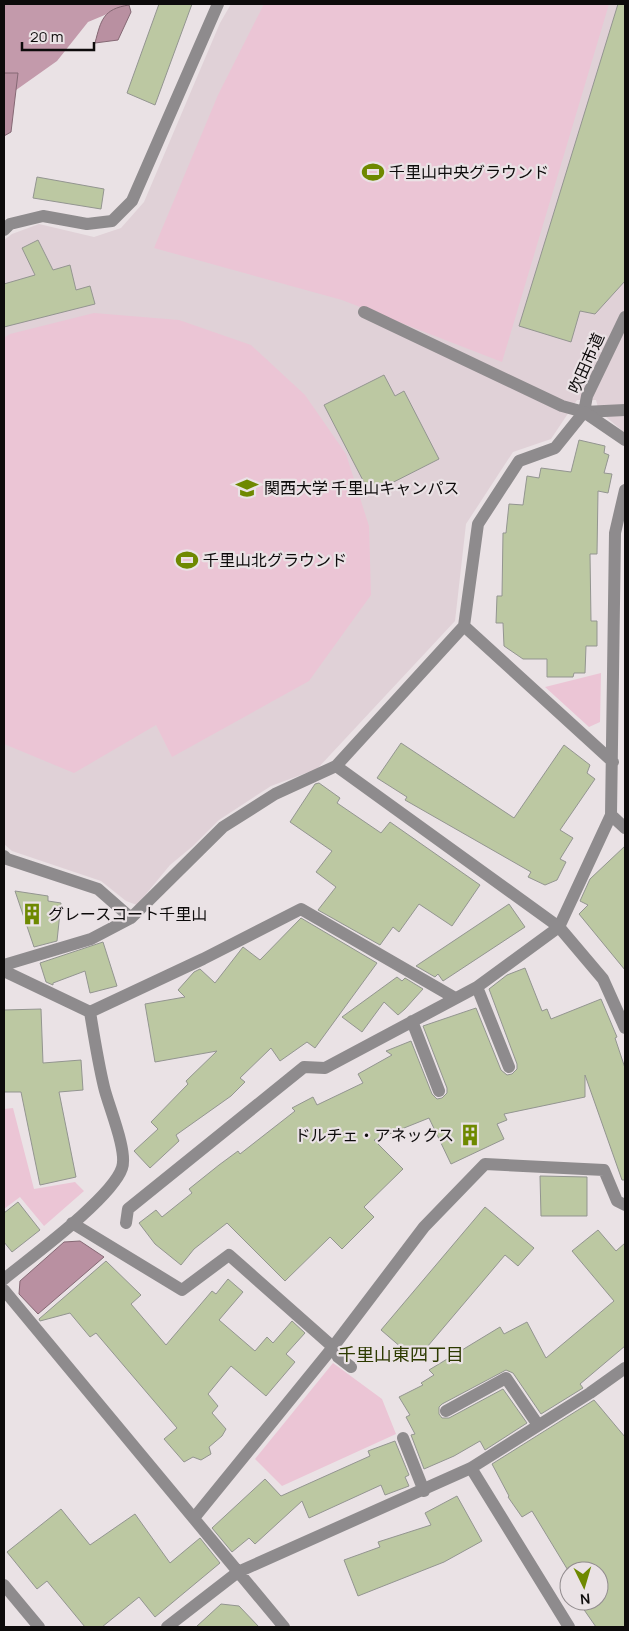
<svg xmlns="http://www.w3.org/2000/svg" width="629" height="1631" font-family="Manrope,'Noto Sans JP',sans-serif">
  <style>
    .built { fill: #e0d1d7 }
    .green { fill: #ebc5d5 }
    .forest { fill: #c39aab }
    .water { fill: #b990a1; stroke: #856874 }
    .building { fill: #bcc8a2; stroke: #939590 }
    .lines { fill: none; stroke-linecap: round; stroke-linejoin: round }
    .service { stroke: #8e8b8d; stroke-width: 12 }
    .minor { stroke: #8e8b8d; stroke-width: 12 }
    .labels { text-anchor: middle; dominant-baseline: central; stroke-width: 4.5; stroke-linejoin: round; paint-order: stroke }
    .poi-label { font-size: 16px; fill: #0d0b0b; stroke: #eae2e5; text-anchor: start }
    .street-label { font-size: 16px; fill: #0d0b0b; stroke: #eae2e5 }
    .neighbourhood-label { font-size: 18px; fill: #2d3a00; stroke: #eae2e5 }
  </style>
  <rect width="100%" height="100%" fill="#eae2e5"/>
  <!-- built -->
  <path class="built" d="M231,4h394v429l-26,-22 -3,-11h-19l-26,39 -38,13 -47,72 -11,97 -138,148 -46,17 -52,34 -26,26 -23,19 -33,40 -11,-4 -25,-20 -89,-30 -8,-7v-604l8,-6 27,-10 55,13 27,-9 23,-26 76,-179z"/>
  <!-- green -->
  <path class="green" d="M264,4h345l-107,358 -160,-62 -188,-52 64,-153z
    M94,313l85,7 72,25 54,50 41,59 23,72 2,69 -62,86 -137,76 -16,-32 -82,48 -70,-29v-406l6,-4z
    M601,673l-1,49 -11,5 -44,-40z
    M13,1108l21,81 41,-7 9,9 -40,35 -24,-29 -16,12v-100z
    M333,1363l49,36 14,35 -114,52 -27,-27z"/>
  <!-- forest -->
  <path class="forest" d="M4,4h127l-43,18 -31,39 -48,34h-5z"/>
  <!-- water -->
  <path class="water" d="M129,5l2,7 -13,28 -23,3c6,-23 8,-34 34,-38z
    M4,73h14l-7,59 -7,4z
    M80,1241l24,16 -66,57 -19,-20 1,-13 44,-39z"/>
  <!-- building -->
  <path class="building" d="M159,4h33l-37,101 -28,-12z
    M618,4h7v277l-30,33 -15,-3 -9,31 -52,-16z
    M37,177l67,12 -3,20 -68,-11z
    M38,240l15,30 17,-5 6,25 14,-4 5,18 -91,23v-43l31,-9 -13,-27z
    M384,375l11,21 9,-5 35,68 -69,35 -46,-89z
    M579,440l26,6 -1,7 5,2 -5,18 8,1 -4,19 -10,-2 -1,63h-7l1,67h6v25h-11l-1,27h-11l-1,4h-26v-18h-24l-19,-13 -1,-23h-7l1,-27h5l1,-63h3l3,-29 14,1 4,-29 12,2 2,-10 30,4z
    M401,743l113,75 50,-73 26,20 -3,8 8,6 -35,51 13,8 -13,21 6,3 -9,18 -12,5 -17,-8 3,-5 -126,-72 2,-3 -30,-19z
    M319,783l21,15 -3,5 44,30 9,-11 90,63 -28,41 -33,-22 -20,28 -6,-5 -13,18 -62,-35 18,-23 -20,-15 16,-21 -42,-29 25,-38z
    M625,846v124l-46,-56 9,-9 -8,-4 10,-22z
    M15,891l33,5v5l13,2 -4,38 -23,6z
    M509,904l16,23 -82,54 -5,-7 -3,3 -19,-11z
    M301,918l76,45 -62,85 -8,-6 -27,19 -9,-13 -31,30 5,4 -14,14 -55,39 3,6 -29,27 -16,-17 24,-22 -7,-7 37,-38 -2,-3 31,-30 -62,11 -10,-58 40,-7 -7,-7 16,-18 6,-3 15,14 28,-36 17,13z
    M103,942l14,44 -27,7 -5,-22 -32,12v2l-7,-3 -6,-19z
    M525,968l17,43 5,-2 4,10 50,-20 16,38 -2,1 10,30v112h-3l-37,-105v22l-81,17 3,6 -10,4 7,15 -53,25 -22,-46 -55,22 29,29 -39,38 10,10 -32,32 -12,-12 -45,44 -58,-58 -33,26 -13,16 -26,-21 -16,-21 17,-13 6,7 30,-24 -3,-4 30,-24 19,-14 2,3 55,-43 -3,-3 21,-11 4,8 46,-22 -5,-9 34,-19 -6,-4 25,-10 21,53 5,5 5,-1 5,-5v-5l-24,-62 53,-18 25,62 6,5 5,-1 5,-5v-5l-28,-75 18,-14z
    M397,977l5,4 3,-3 18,11 -18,20 -7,6 -14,-13 -22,30 -20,-15z
    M41,1009l2,54 38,-3 2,30 -24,2 17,85 -36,8 -19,-93h-17v-82z
    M540,1176l47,1v39h-46z
    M18,1202l22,28 -28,22 -8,-10v-29z
    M485,1207l49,41 -16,18 -13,-11 -89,105 -35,-30z
    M598,1230l18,21 9,-8v103l-45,38 3,4 -42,26 -28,-41 -7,-3 -64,34 -3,3v7l3,4h7l54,-29 24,34 -42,27 -5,-9 -26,15 -30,13 -13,-34 4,-1 -9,-17 4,-2 -11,-18 24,-12 -2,-2 13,-8 -5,-5 71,-43 4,7 23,-12 19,36 68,-57 -42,-50z
    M106,1261l35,34 -10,9 35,41 46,-54 4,3 12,-15 15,13 -24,28 36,31 12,-14 6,6 19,-22 13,12 -19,21 9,8 -29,34 -35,-30 -23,28 10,12 -6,7 14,16 -4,7 -13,11 2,7 -10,6 -8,-3 -9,5 -20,-23 13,-11 -81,-95 -6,4 -20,-24 -30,8 -1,-2z
    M594,1400l31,37v190h-29l-18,-26h21v-30l-30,1 -37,-61 -10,6 -14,-20 1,-1 -17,-32z
    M395,1441l14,34 -4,2 4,9 -24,9 -4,-10 -72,33 -7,-17 -47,43 -6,-6 -17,14 -20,-24 53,-49 16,17 89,-40 -2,-5z
    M457,1496l25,45 -38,21 -86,34 -14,-36 36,-13 -2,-5 53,-17 -6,-12z
    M61,1509l29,36 45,-31 35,49 30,-25 20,25 -65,54 -16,-20 -37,30h-17l-38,-46 -10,8 -30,-37z
    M221,1604l18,2 20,21h-63z"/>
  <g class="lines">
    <!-- service -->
    <path class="service" d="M364,312l198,94 22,6 41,-2
      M584,412l3,-16 38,-79"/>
    <!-- minor -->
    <path class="minor" d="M4,230l6,-6 33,-8 44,8 25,-3 20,-20 86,-197
      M464,626l149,136
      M336,766l223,161 44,52 22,49
      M611,815l14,13
      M4,856l3,3 91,30 33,29
      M4,965l87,-26 40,-21 92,-91 52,-33 61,-28 128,-140 14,-102 41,-63 36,-13 29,-36 41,28
      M4,971l86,41
      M477,987l32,80
      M90,1012l113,-53 98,-50 154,89
      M412,1021l27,70
      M72,1223l110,67 47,-35 104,92 5,10 13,10
      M126,1223l2,-14 176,-142 21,1 152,-81 82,-60 52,-112 4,-282 10,-43
      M4,1279c27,-22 108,-81 118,-111 6,-17 -14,-63 -18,-81 -6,-25 -10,-51 -14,-75
      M4,1290l280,337
      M446,1411l60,-33 32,47
      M403,1438l21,53
      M471,1468l98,159
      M194,1518l139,-171 91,-120 61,-63 119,6 13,31 8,4
      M4,1585l35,42
      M167,1627l71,-55 233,-104 119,-75 35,-25"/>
  </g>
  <!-- icons -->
  <defs>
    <g id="stadium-bare" transform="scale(1.725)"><path d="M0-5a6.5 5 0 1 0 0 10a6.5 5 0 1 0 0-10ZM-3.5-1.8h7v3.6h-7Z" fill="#6e8900" stroke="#eae2e5" stroke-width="2.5" paint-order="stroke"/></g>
    <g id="university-bare" transform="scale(1.725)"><path d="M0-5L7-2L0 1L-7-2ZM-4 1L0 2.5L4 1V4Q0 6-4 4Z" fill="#6e8900" stroke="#eae2e5" stroke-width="2.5" paint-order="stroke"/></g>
    <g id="building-bare" transform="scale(1.725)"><path d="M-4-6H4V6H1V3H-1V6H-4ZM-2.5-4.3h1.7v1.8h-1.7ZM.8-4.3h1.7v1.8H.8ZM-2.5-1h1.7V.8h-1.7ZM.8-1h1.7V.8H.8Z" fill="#6e8900" stroke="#eae2e5" stroke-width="2.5" paint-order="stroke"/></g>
  </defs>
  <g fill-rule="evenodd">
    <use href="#stadium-bare" x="373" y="172"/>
    <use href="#university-bare" x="247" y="488"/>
    <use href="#stadium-bare" x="187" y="560"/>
    <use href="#building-bare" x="32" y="914"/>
    <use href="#building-bare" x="470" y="1135"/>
  </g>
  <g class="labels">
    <!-- poi labels -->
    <g class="poi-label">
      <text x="389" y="172">千里山中央グラウンド</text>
      <text x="264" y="488">関西大学 千里山キャンパス</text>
      <text x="203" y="560">千里山北グラウンド</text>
      <text x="48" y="914">グレースコート千里山</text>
      <text x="454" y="1135" text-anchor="end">ドルチェ・アネックス</text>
    </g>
    <!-- street labels -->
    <g class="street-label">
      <text transform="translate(586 363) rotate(-66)">吹田市道</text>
    </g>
    <!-- neighbourhood labels -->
    <g class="neighbourhood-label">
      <text x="401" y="1354">千里山東四丁目</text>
    </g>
  </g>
  <!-- border -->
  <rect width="629" height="1631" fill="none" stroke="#0d0b0b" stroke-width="10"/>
  <!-- north arrow -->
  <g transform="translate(584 1586) rotate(175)"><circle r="24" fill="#eae2e5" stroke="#928c8e"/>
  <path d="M0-4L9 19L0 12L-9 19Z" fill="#6e8900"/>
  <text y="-8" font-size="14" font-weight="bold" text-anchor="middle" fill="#0d0b0b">N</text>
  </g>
  <!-- scale -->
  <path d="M22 42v8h72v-8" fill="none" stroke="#0d0b0b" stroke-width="2.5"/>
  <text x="30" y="42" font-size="15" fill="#0d0b0b" stroke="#eae2e5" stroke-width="4" paint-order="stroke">20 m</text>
</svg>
